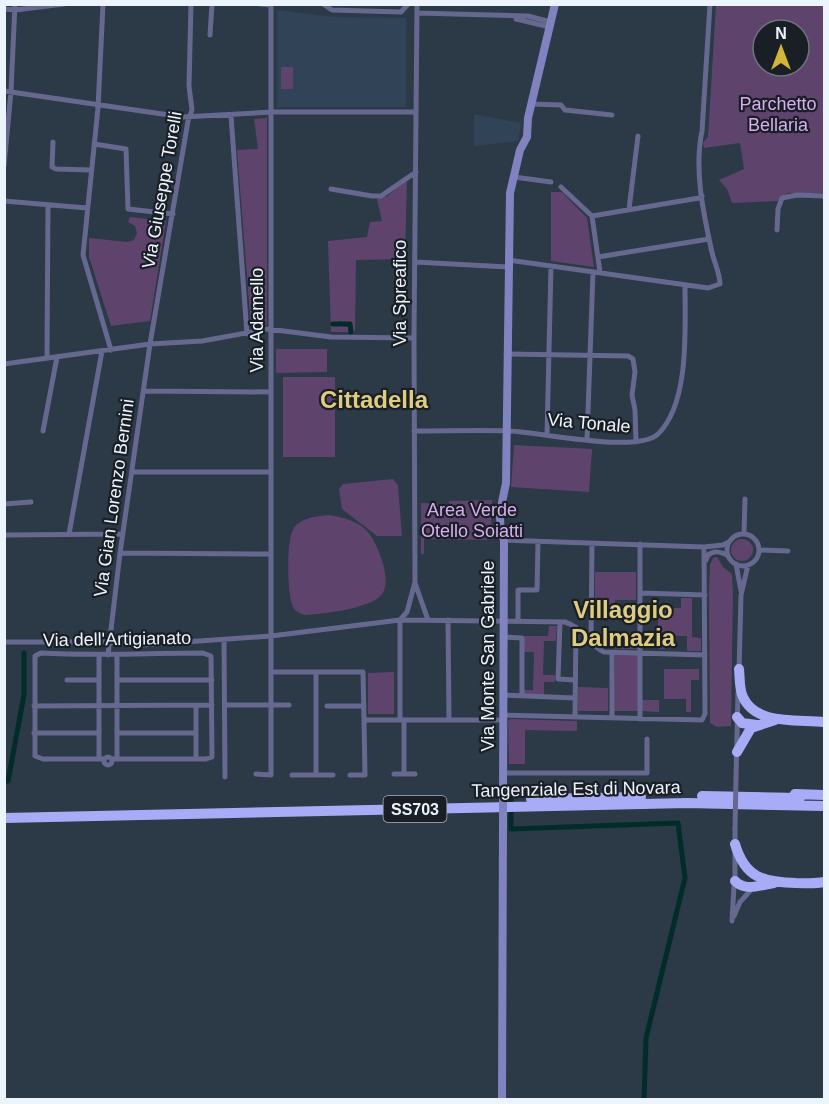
<svg xmlns="http://www.w3.org/2000/svg" width="829" height="1104" font-family="Helvetica,sans-serif">
  <style>
    .built { fill: #314356 }
    .green { fill: #5e446d; fill-rule: evenodd }
    .lines { fill: none; stroke-linecap: round; stroke-linejoin: round }
    .canal { stroke: #012c2a; stroke-width: 5 }
    .street { stroke: #66688f; stroke-width: 5 }
    .secondary { stroke: #8083c0; stroke-width: 8 }
    .highway { stroke: #a8acf7; stroke-width: 10 }
    .street-bridge { stroke: #66688f; stroke-width: 5 }
    .secondary-bridge { stroke: #8083c0; stroke-width: 8 }
    .labels { text-anchor: middle; dominant-baseline: central; stroke-width: 4.5; stroke-linejoin: round; paint-order: stroke }
    .shield { fill: #1a1f26; stroke: #adb4bc; stroke-width: 1.5 }
    .shield-label { font-size: 16px; font-weight: bold; fill: #ecf4fd }
    .park-label { font-size: 18px; fill: #d8adf2; stroke: #1a1f26 }
    .street-label { font-size: 18px; fill: #ecf4fd; stroke: #1a1f26 }
    .district-label { font-size: 24px; font-weight: bold; fill: #dfcd7f; stroke: #1a1f26 }
  </style>
  <rect width="100%" height="100%" fill="#2c3947"/>
  <!-- built -->
  <path class="built" d="M277,10l56,7 73,1v89h-129z
    M474,114l47,9 -3,18 -44,5z"/>
  <!-- green -->
  <path class="green" d="M716,5h108v188h-36l-10,8 -46,2 -5,-14 -8,-9 25,-11 -4,-26 -36,5 -1,-5 5,-6zM763,30h36v36h-36z
    M281,67h12v22h-12z
    M267,118v207l-16,2 -14,-177 21,-1 -4,-30z
    M407,180l-2,79 -49,1 -1,71 -2,1 -1,-9 -14,-2v5l11,-1 1,7h-19l-3,-91 39,-4 3,-15 12,-1 -5,-22 10,-3z
    M551,192h11l25,26 7,49 -43,-6z
    M130,217l36,4 -16,100 -39,5 -22,-69v-19l38,4 7,-2 3,-7 -2,-7 -7,-4z
    M276,349h51v23l-51,1z
    M283,377h52v80h-52z
    M514,445l78,4 -3,43 -78,-5z
    M393,479l5,6 4,51h-25l-35,-27 -3,-20 4,-5z
    M492,500l-1,36h-4v4l-63,-1v15h-3v-51l28,1v-3z
    M328,515c13,2 28,5 38,15 11,11 27,50 16,64 -11,15 -60,20 -78,21 -5,-2 -9,-4 -11,-8 -6,-12 -7,-69 1,-79 6,-10 24,-12 34,-13z
    M731 550a11 11 0 1 1 22 0a11 11 0 1 1-22 0Z
    M717,557l6,10 9,7 1,19 -2,133 -14,1 -7,-4 -1,-132 1,-26 3,-7z
    M595,572h41v28h-21v9h-20z
    M681,598h11v39l9,1v13h-14v-15h-21l-1,13h-7v-34h-14v-7h37z
    M549,626h8l-1,15h-12l-1,34h12v7h-11v13h-21v-5h10l1,-38h-10v-16h24z
    M594,632l43,1v16c-15,0 -32,2 -43,-10z
    M615,655h24l-1,56h-24z
    M664,669h35v11h-8v32h-5v-13h-22z
    M394,672v42h-26v-41z
    M578,687l30,1v23h-30z
    M641,700h18v12l-18,-1z
    M510,719l67,2v10l-52,-1v34h-16l-1,-43z"/>
  <g class="lines">
    <!-- canal -->
    <path class="canal" d="M333,324h17l1,8
      M4,781h4l16,-86v-42
      M511,794v35l167,-6 7,55 -39,160 -2,62"/>
    <!-- street -->
    <path class="street" d="M103,4l-5,104 -15,147 28,95
      M260,4l11,1
      M271,4v668h92l1,48h138
      M323,4l9,6 69,2 7,-8
      M4,9l11,1 49,-6
      M417,13l111,3 23,6
      M516,19l34,8
      M210,35l2,-31
      M4,91l179,26 89,-5h144
      M532,104l29,1 4,5 47,5
      M231,116l16,218
      M53,142l-1,25 4,2 35,1
      M94,144l32,5 2,60 45,5
      M4,166l7,-75 4,-87
      M514,177l37,5
      M561,187l31,29
      M331,189l41,7h9l35,-24
      M4,201l83,7
      M629,209l9,-73
      M777,230l1,-21 4,-11 15,-3 27,1
      M598,257l111,-18
      M508,260l193,27 7,1 12,-4c0,-11 -7,-24 -9,-36 -8,-37 -17,-79 -9,-117l8,-127
      M415,262l93,5
      M600,272l-8,-56 107,-18 3,-2
      M506,354l122,2 5,3 2,13 -3,23 3,15 1,32
      M47,358l1,-153
      M4,364l146,-20 52,-3 66,-12 63,8 83,1
      M144,391l127,1
      M43,431l14,-74
      M414,431c32,0 64,-1 96,0 30,1 127,23 148,3 32,-31 27,-107 27,-149
      M547,435l4,-169
      M587,440l6,-168
      M133,472h138
      M4,504l27,-2
      M69,534l33,-183
      M744,534l1,-35
      M727 550a16 16 0 1 1 32 0a16 16 0 1 1-32 0Z
      M4,535l119,-1
      M504,540l200,7 19,-2 6,-3
      M759,550l29,1
      M120,553l151,1
      M706,560l2,-5c6,-5 14,-3 20,1
      M736,564l5,27
      M415,583l13,37
      M641,593l64,2
      M400,620l7,-8 8,-30 -1,-244 3,-334
      M448,620l1,100
      M518,621v-31h19l1,-49
      M560,622l-2,57 17,1
      M503,637l19,1v58
      M224,639l1,138
      M4,642h105l33,3 129,-9 129,-16 165,2c17,5 24,23 39,30l101,3
      M591,642l1,-99
      M108,655l12,-102 30,-209 38,-223 4,-11 -3,-24 2,-82
      M117,655v104
      M739,671l2,-76 7,-30
      M316,672v103
      M67,680h32
      M117,680h95
      M503,695l72,3
      M225,705h64
      M34,706l178,-1
      M327,706h37
      M502,715l200,5 3,-6 -1,-167
      M575,717l1,-90
      M612,718v-65
      M640,719v-175
      M400,720v-100
      M404,720v54
      M34,733h65
      M117,733h79
      M104 761a4 4 0 1 1 8 0a4 4 0 1 1-8 0Z
      M99,759v-104
      M104,759h-61l-8,-3v-100l6,-3c55,3 108,0 162,0l8,3 1,101 -6,2h-94
      M196,759v-53
      M503,773h144v-34
      M256,774l15,1v-103
      M394,774h21
      M292,775h41
      M350,775h15l-1,-55
      M736,778l2,-86
      M735,881v-52
      M734,916l6,-14 10,-11
      M732,921l2,-35"/>
    <!-- secondary -->
    <path class="secondary" d="M503,793l1,-253c-8,-20 -2,-36 2,-57l4,-290 10,-43 7,-13 1,-19 27,-114
      M502,1100l1,-278"/>
    <!-- highway -->
    <path class="highway" d="M739,669c1,8 0,20 4,28 13,29 56,22 81,25
      M737,717l5,6 15,2
      M737,752l14,-24 24,-8
      M795,794l29,1
      M702,796l98,2
      M531,799l110,-2
      M4,818l683,-15 137,3
      M735,844c10,34 28,38 61,39 10,0 19,1 28,-1
      M735,881c11,11 25,4 39,2"/>
    <!-- street-bridge -->
    <path class="street-bridge" d="M735,829l1,-51"/>
    <!-- secondary-bridge -->
    <path class="secondary-bridge" d="M503,822v-29"/>
  </g>
  <g class="labels">
    <!-- shield labels -->
    <rect class="shield" x="383.5" y="796" width="63" height="26" rx="4.5"/>
    <g class="shield-label">
      <text x="415" y="809">SS703</text>
    </g>
    <!-- park labels -->
    <g class="park-label">
      <text x="778" y="104">Parchetto<tspan x="778" dy="21">Bellaria</tspan></text>
      <text x="472" y="510">Area Verde<tspan x="472" dy="21">Otello Soiatti</tspan></text>
    </g>
    <!-- street labels -->
    <g class="street-label">
      <text transform="translate(162 190) rotate(-80)">Via Giuseppe Torelli</text>
      <text transform="translate(400 293) rotate(-90)">Via Spreafico</text>
      <text transform="translate(257 320) rotate(-90)">Via Adamello</text>
      <text transform="translate(589 423) rotate(5)">Via Tonale</text>
      <text transform="translate(114 498) rotate(-82)">Via Gian Lorenzo Bernini</text>
      <text transform="translate(117 639) rotate(-1)">Via dell'Artigianato</text>
      <text transform="translate(488 656) rotate(-90)">Via Monte San Gabriele</text>
      <text transform="translate(576 789) rotate(-1)">Tangenziale Est di Novara</text>
    </g>
    <!-- district labels -->
    <g class="district-label">
      <text x="374" y="399">Cittadella</text>
      <text x="623" y="609">Villaggio<tspan x="623" dy="28">Dalmazia</tspan></text>
    </g>
  </g>
  <!-- border -->
  <rect width="829" height="1104" fill="none" stroke="#ecf4fd" stroke-width="12"/>
  <!-- north arrow -->
  <g transform="translate(781 48)"><circle r="28" fill="#1a1f26" stroke="#6e747c" stroke-width="1.5"/>
  <path d="M0-4.5L10 22L0 15L-10 22Z" fill="#d2b736"/>
  <text y="-9" font-size="16" font-weight="bold" text-anchor="middle" fill="#ecf4fd">N</text>
  </g>
</svg>
